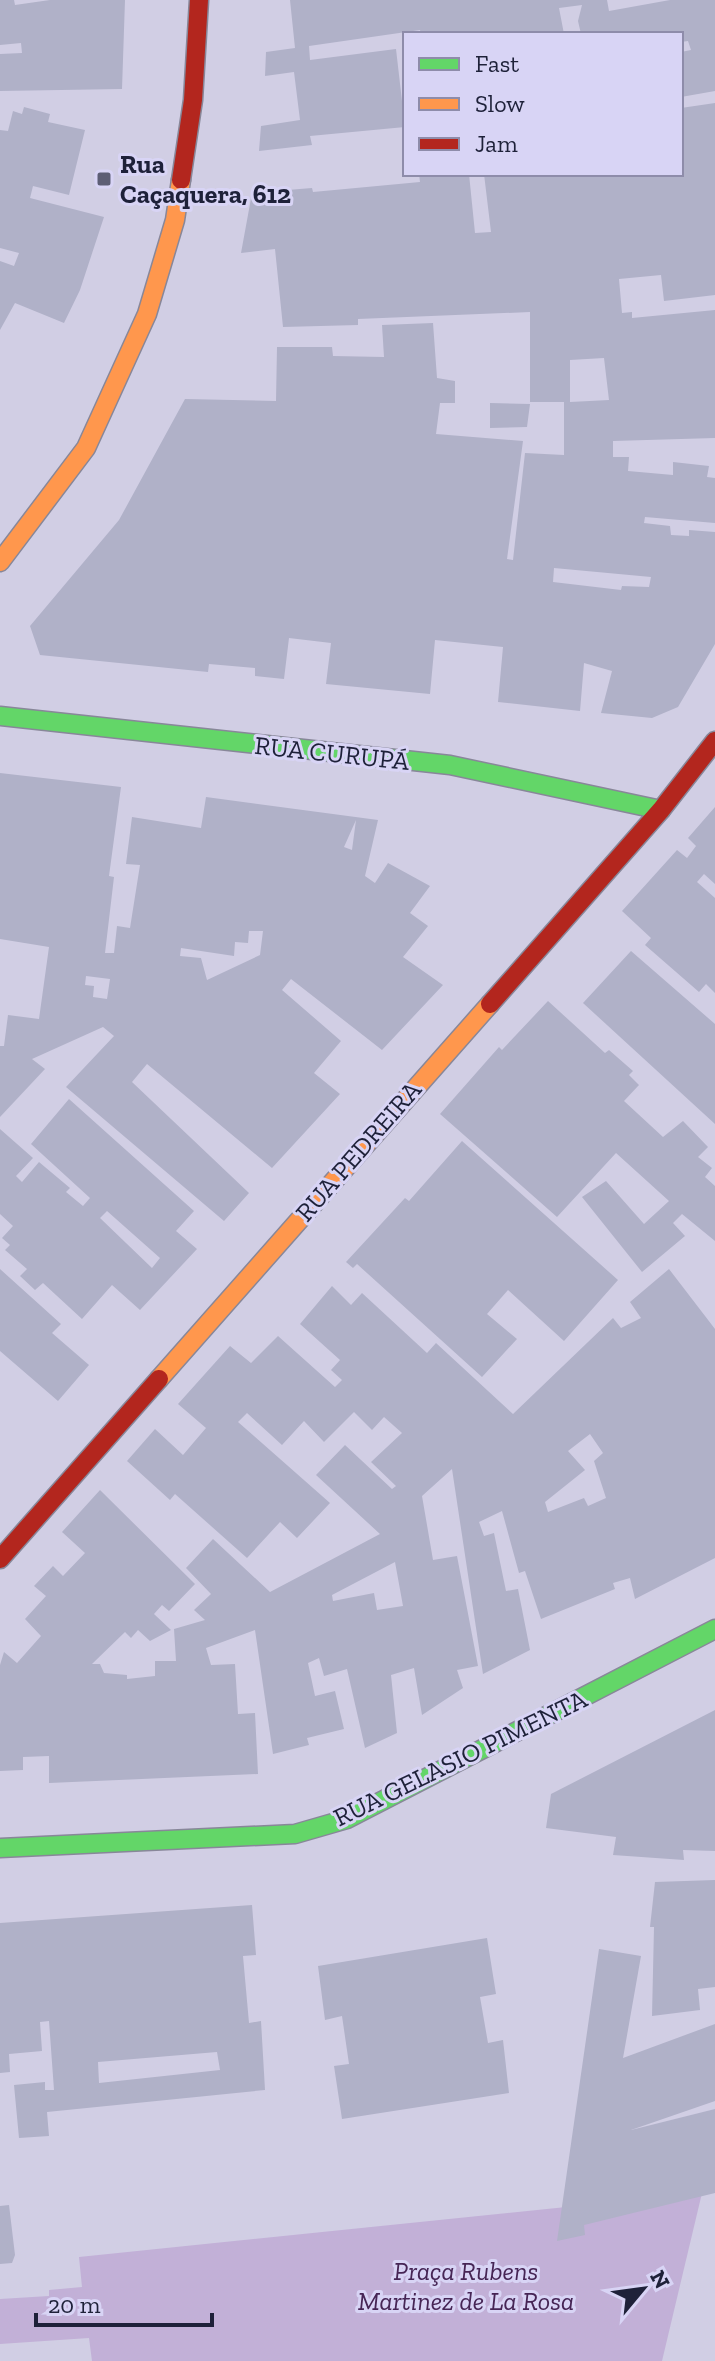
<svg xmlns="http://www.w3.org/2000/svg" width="715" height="2361" font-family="'Zilla Slab',serif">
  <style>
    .green { fill: #c2b0d7 }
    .building { fill: #b0b1c8; fill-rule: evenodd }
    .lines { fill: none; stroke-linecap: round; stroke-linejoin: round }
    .fast-casing { stroke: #888799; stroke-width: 21 }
    .slow-casing { stroke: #888799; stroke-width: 21 }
    .jam-casing { stroke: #888799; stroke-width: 21 }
    .fast { stroke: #63d668; stroke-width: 18 }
    .slow { stroke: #ff974d; stroke-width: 18 }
    .jam { stroke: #b3261e; stroke-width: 18 }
    .poi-dot { fill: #5d5e75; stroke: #d8d4f5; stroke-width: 3 }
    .labels { text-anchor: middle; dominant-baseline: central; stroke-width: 6; stroke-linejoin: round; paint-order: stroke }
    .poi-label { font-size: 26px; font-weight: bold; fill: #1e2139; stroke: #d8d4f5; text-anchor: start }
    .street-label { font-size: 26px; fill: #1e2139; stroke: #d8d4f5 }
    .park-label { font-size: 26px; font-style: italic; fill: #462555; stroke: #d8d4f5 }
  </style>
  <rect width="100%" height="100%" fill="#d1cee4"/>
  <!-- green -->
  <path class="green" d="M702,2193l-40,168h-570l-3,-23 -89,6v-45l49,-3v-6l33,-3 -3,-30z"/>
  <!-- building -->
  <path class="building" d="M0,0h14l1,5 35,-5h75l-3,89 -122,2v-37l22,-1 -1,-10 -21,2z
    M290,0h317l2,11 61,-11h45v91l-34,6v-45l10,-2 -3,-9 -7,1v-8h-100l-3,-13 4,-16 -23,3 5,26h-143l-1,-4 -111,16 1,14 86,-11 9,78 -95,9 2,9 -53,6 2,-25 39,-6 -6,-48 -29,4 1,-24 29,-4z
    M715,103v192l-51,6 -3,-26 -42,4 3,34 10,-1v6l83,-8v128l-102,3v16h16l-1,14 45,4v-13l36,4 -2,11 8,1v45l-70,-6 -1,6 26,3 1,9 18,1v-6l26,2v112l-37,63 -26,11 -51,-5 11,-42 -28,-8 -4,48 -82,-9 5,-55 -68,-7 -5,54 -104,-10 5,-41 -42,-5 -5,41 -29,-3v-8l-46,-4 -1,8 -168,-17 -10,-29 89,-106 66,-121 91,2 1,-54h55l1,9 51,1 -2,-32 51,-2 4,55 18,3v22h-15l-4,31 87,7 -16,118 6,1 12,-107 39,2v-53h-34v-90l-172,7v6l-75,2 -8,-78 -34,4 11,-60 60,-5 1,4 107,-10 -1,-8h50l6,59 16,-1 -7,-58h197v-66zM604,358l5,42 -39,2v-42zM554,568l97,9 -2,10 -27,-1 -1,4 -68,-8z
    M24,107l26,7 -2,8 37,8 -16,65 -36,-9 -3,12 74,19 -24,73 -16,33 -49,-20 -15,27v-69l14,5 5,-13 -19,-5v-118l8,1 5,-20 9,3z
    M490,403l40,1 -3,23 -37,1z
    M0,773l121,14 -12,89 5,1 -9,76h9l3,-27 13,2 10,-63 -14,-1 6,-47 69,11 5,-31 172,23 -13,56 10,7 13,-20 42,23 -20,27 18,13 -25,31 40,28 -61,65 -91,-71 -9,11 59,51 -27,32 26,21 -68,74 -125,-104 -15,18 117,111 -25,28 -158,-134 48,-51 -11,-9 -71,32 13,10 -45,48v-71h4l4,-31 31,4 10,-72 -49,-8zM356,820l-4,30 -8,-3zM249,931h14l-3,24 -53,25 -6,-22 -21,-2 1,-8 53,8 1,-14 13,1zM86,976l24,3 -3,20 -14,-2 1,-11 -9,-1z
    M715,807v77l-11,-10 -7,8 18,16v95l-9,-9 -7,8 -54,-47 6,-7 -29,-27 55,-61 10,8 9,-12 -8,-8z
    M631,951l84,73v100l-132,-121z
    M548,1001l57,52 4,-3 24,21 -4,4 10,10 -15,16 39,36 20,-16 25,26 -10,10 14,11 -7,9 10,9v55l-33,-27 -9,9 12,13 -43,36 -60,-75 24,-16 38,43 25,-23 -53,-48 -59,64 -117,-103 59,-67 3,3z
    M69,1099l125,112 -18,20 21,18 -57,61 -28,-25 -30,34 -39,-36 -8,7 -15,-14 7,-7 -22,-19 5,-5 -8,-7 11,-12 -13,-12v-85l33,29 -17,18 6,6 17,-20 31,26 -4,4 17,14 7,-8 -59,-54zM107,1211l53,47 -8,10 -52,-50z
    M462,1141l156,139 -54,61 -56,-51 -21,24 30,25 -35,38 -125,-113 -4,4 -7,-6 59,-64 4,3z
    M0,1269l61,55 -9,9 37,32 -31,36 -58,-50z
    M669,1269l46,60v229l-80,41 -5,-21 -17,5 2,6 -74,30 -16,-48 -6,2 -17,-62 -23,11 5,14 10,-3 12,58 12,-2 12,61 -47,24 -31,-205 -30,27 11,64 24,-4 21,110 -21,4 6,18 -41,27 -8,-47 -23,7 6,58 -32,15 -18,-79 -23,7 -5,-18 -11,5 7,33 20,-5 9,38 -37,9 2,7 -36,9 -18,-124 -49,18 5,17 24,-1 3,50 17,-1 3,61 -209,9v-27l-26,1v13l-23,1v-106l4,-13 13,11 24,-27 -16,-17 21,-23 -12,-10 19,-20 10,10 22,-23 -23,-21 38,-42 95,94 -26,27 -7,-6 -8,9 17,16 -21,11 -12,-11 -7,8 -6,-6 -33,32h8l4,9 23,2v4l28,-3v-15h21l-2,-32 31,-9 -11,-10 17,-16 -25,-26 27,-29 57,53 110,-58 -64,-59 29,-30 47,44 4,-3 -25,-24 31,-29 -18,-16 -12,13 -18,-18 -30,30 -20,-21 -22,24 -35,-32 -9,9 92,81 -33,35 -17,-16 -33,36 -72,-64 -5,6 -43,-39 28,-32 28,26 11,-13 12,-14 -28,-24 52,-58 21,17 27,-27 57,51 7,-7 -11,-10 9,-10 -40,-36 32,-38 19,19 11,-12 65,60 9,-10 77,71 100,-96 8,10 20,-10 -11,-16zM590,1434l13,19 -9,8 12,37 -18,8 -4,-8 -36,14 -3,-10 40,-32 -17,-19zM395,1562l8,44 -26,4 -3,-17 -41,8 -1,-6z
    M715,1710v141l-32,-1 1,10 -71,-5 3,-18 -70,-9 5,-34z
    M715,1880v107l-17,2 2,21 -48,6 2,-89h-4l5,-45z
    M252,1905l4,50 -13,1 6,67 12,-2 4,69 -218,22 2,24 -30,2 -5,-53 31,-3v8h9l-5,-69 -9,1 2,29 -33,3 1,18 -10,1v-150zM217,2052l3,18 -121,13 -1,-21z
    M487,1938l9,56 -16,3 8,46 15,-3 6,53 -167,26 -8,-53 15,-2 -7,-48 -17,4 -7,-54z
    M599,1949l42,7 -18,102 92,-34v77l-84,29 84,-21v84l-131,32 1,10 -28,6z
    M9,2205l6,50 -3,8 -12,1v-58z"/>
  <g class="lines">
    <!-- fast casing -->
    <g class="fast-casing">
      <path id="fast" d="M0,716l450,49 211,45
        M0,1848l295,-14 52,-15 368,-190"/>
    </g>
    <!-- slow casing -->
    <g class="slow-casing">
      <path id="slow" d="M0,562l86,-114 61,-134 28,-94 6,-40
        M159,1379l331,-375"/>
    </g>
    <!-- jam casing -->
    <g class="jam-casing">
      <path id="jam" d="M181,180l12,-80 6,-100
        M490,1004l171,-194 54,-69
        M0,1559l159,-180"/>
    </g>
    <!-- fast -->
    <use href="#fast" class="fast"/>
    <!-- slow -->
    <use href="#slow" class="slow"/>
    <!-- jam -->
    <use href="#jam" class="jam"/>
  </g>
  <!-- markers -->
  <rect class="poi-dot" x="96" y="171" width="16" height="16" rx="4"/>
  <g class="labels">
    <!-- poi labels -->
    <g class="poi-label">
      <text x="120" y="164">Rua<tspan x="120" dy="30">Caçaquera, 612</tspan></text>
    </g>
    <!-- street labels -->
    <g class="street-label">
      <text transform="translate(332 753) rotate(6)">RUA CURUPÁ</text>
      <text transform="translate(358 1151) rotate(-49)">RUA PEDREIRA</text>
      <text transform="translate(460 1758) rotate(-26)">RUA GELASIO PIMENTA</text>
    </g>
    <!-- park labels -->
    <g class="park-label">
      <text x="466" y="2271">Praça Rubens<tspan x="466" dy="30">Martinez de La Rosa</tspan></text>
    </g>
  </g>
  <!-- legend -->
  <rect x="403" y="32" width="280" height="144" fill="#d8d4f5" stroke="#8e8caa" stroke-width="2"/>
  <rect x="419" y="58" width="40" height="12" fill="#63d668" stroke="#8e8caa" stroke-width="2"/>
  <text x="475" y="72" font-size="24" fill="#1e2139">Fast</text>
  <rect x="419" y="98" width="40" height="12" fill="#ff974d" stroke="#8e8caa" stroke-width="2"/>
  <text x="475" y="112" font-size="24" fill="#1e2139">Slow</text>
  <rect x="419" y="138" width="40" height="12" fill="#b3261e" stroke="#8e8caa" stroke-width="2"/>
  <text x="475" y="152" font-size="24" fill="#1e2139">Jam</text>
  <!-- north arrow -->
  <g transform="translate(643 2289) rotate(61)" stroke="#d8d4f5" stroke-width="6" paint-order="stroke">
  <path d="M0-6L14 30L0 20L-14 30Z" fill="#1e2139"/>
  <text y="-12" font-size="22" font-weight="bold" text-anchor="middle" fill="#1e2139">N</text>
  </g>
  <!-- scale -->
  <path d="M36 2313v12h176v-12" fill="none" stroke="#1e2139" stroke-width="4"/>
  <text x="48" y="2313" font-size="24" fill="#1e2139" stroke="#d8d4f5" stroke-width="6" paint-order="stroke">20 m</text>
</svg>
